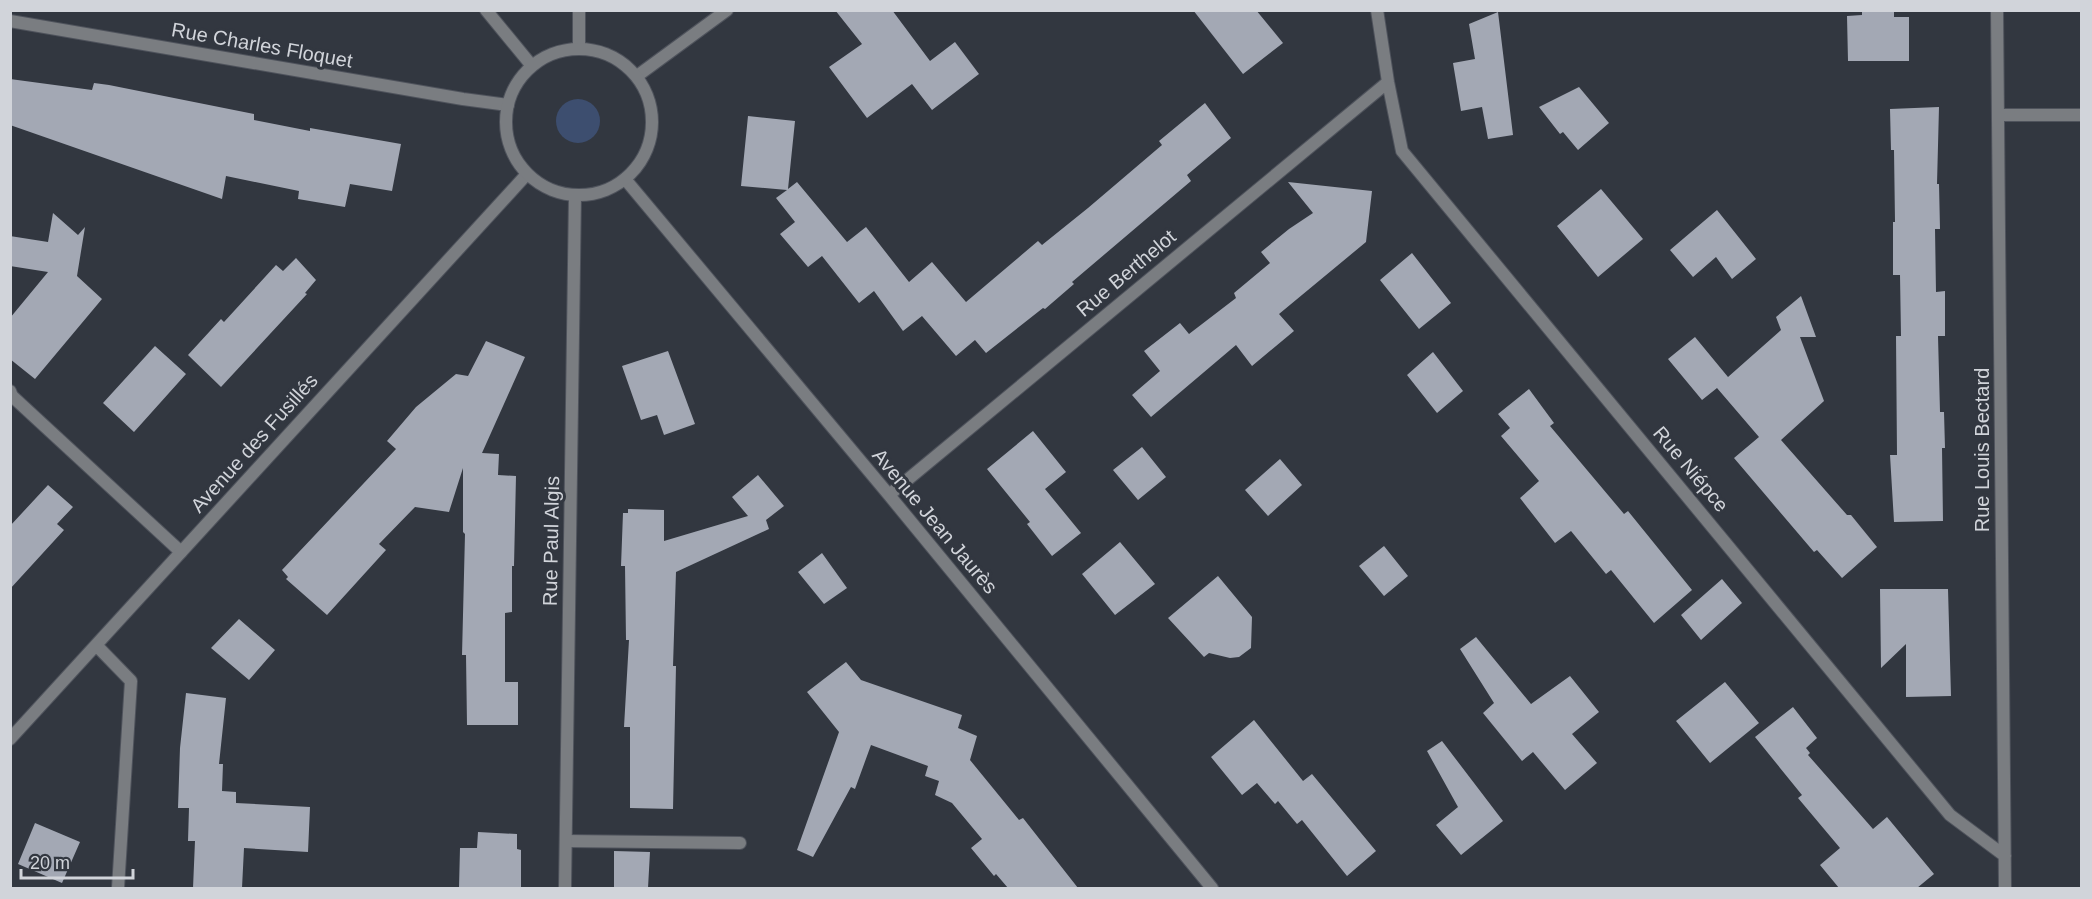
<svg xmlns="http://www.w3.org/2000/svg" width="2092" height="899" font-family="Helvetica,sans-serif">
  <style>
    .green { fill: #3d4e6f }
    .building { fill: #a3a8b4 }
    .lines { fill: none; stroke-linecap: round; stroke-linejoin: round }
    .service-casing { stroke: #4f535c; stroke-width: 14 }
    .minor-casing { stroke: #4f535c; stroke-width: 14 }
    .tertiary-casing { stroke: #4f535c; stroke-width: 14 }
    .service { stroke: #7a7d81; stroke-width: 12 }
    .minor { stroke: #7a7d81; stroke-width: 12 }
    .tertiary { stroke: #7a7d81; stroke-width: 12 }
    .labels { text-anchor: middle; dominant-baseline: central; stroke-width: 6; stroke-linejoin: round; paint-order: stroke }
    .street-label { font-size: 20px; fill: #d1d4da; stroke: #323740 }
  </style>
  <rect width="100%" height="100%" fill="#323740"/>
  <!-- green -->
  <path class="green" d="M556 121a22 22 0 1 1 44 0a22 22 0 1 1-44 0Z"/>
  <!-- building -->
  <path class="building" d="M835,10h57l38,51 25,-19 24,32 -47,36 -20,-26 -45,34 -38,-51 33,-23z
    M1193,10h63l27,33 -40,31z
    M1862,10h32v7h15v44h-61l-1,-45 15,-1z
    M1498,12l15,123 -25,4 -6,-32 -21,4 -8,-48 22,-4 -6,-35z
    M10,79l82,11 2,-7 15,2 145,29v6l56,11v-3l91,16 -9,47 -42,-7 -5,23 -47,-8 1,-8 -73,-15 -4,23 -212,-74z
    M1579,87l30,36 -31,27 -15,-18 -3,2 -21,-27z
    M1205,103l26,35 -44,37 4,6 -119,101 2,2 -29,25 -2,-1 -57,45 -11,-13 -19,16 -34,-40 -19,15 -29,-40 -15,12 -37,-47 -14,11 -28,-33 15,-12 -19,-24 11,-8 -46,-4 7,-70 47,5 -7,68 9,-7 50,60 19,-15 43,55 23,-20 34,40 72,-61 4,4 46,-37 74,-63 -3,-4z
    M1939,107l-2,77h2l1,45h-5l1,63 9,-1v45h-7l2,76h4l1,36h-3l1,73 -49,1 -4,-67h7l-1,-119h5l-1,-61h-7v-53h2l-1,-72h-3l-1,-41z
    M1288,182l84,9 -6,51 -87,72 15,17 -42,35 -16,-21 -85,72 -19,-22 28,-24 -16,-20 36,-28 9,11 47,-36 -2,-5 36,-30 -9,-11 28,-23 24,-16z
    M1601,189l42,50 -45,38 -41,-51z
    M1717,210l39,49 -24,20 -16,-22 -23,20 -23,-27z
    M53,213l25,22 7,-8 -8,49 25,23 -67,80 -25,-20v-41l38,-46 -38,-6v-30l38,6z
    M1412,253l39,50 -32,26 -39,-49z
    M296,258l20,22 -11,13 2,1 -86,93 -33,-32 33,-36 3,3 52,-57 7,6z
    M1801,296l15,41h-16l24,64 -43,39 66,75h4l26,32 -35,31 -25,-28 -3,2 -80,-94 25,-21 -42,-49 -15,12 -34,-41 27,-22 33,40 53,-47 -5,-13z
    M486,341l39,16 -43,96 17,1 -1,21 18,1 -2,90h-2v46l-7,1v69h13v43h-51l-1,-70h-4l3,-121 -2,-2v-64l-14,44 -34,-5 -36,37 7,6 -59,65 -41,-36 2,-2 -6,-7 114,-121 -9,-8 29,-34 40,-33 12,2z
    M155,346l31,28 -52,58 -31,-29z
    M668,351l27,73 -31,11 -7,-20 -16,5 -19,-54z
    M1433,352l30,39 -26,22 -30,-38z
    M1529,389l25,34 -4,3 74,88 4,-3 64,79 -38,33 -43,-53 -5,4 -35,-43 -16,12 -35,-45 19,-17 -38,-45 9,-8 -12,-14z
    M1033,431l33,41 -21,17 36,44 -29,23 -25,-32 3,-2 -43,-53z
    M1142,447l24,30 -28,23 -25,-30z
    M1280,459l22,26 -34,31 -23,-26z
    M758,475l26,31 -18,14 3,9 -93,43 -3,94h3l-3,143 -43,-1v-81h-6l5,-87h-3l-1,-74h-4l2,-53h5v-4l36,1v31l84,-25 -16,-19z
    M48,485l25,22 -16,17 7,6 -54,59v-63z
    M1120,542l35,42 -40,31 -33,-41z
    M1384,546l24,30 -24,20 -25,-30z
    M822,553l25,35 -23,16 -26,-32z
    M1218,576l34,41 -1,31 -12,9 -9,1 -21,-5 -5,4 -36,-39z
    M1722,579l20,24 -41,37 -20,-25z
    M1880,589h68l3,107 -45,1v-53l-25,24z
    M239,619l36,31 -26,30 -38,-32z
    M1476,637l55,67 39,-28 29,36 -27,22 25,29 -32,27 -32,-38 -11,9 -39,-48 11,-10 -34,-54z
    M846,662l15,18 101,35 -4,13 19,8 -7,24 49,60 4,-2 55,70h-70l-12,-14 -2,2 -23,-28 11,-9 -30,-36 -17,-8 4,-14 -14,-5 3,-10 -57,-21 -16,44 -4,-2 -38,70 -16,-7 42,-118 -32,-40z
    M1725,682l34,41 -49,40 -34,-42z
    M186,693l40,5 -7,66h4l-1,27 14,1v11l74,4 -2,45 -64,-4 -2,40h-49l2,-47h-7l1,-33h-11l2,-60z
    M1793,707l24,31 -11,10 4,5 -2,2 65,74 14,-12 47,57 -17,14h-78l-19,-23 20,-17 -42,-50 4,-3 -47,-58z
    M1254,720l49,61 9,-7 64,77 -29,25 -45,-56 -5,4 -19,-23 -3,3 -18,-21 -15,12 -31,-38z
    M1442,741l61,80 -42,34 -25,-30 22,-18 -31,-56z
    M35,823l45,19 -18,41 -44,-19z
    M478,832l39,2v15l4,1v38h-62l1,-40h17z
    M614,851l36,1 -2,36h-34z"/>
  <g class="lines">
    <!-- service casing -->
    <g class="service-casing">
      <path id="service" d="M10,391l2,5 169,156
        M566,841l174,2"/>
    </g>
    <!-- minor casing -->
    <g class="minor-casing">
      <path id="minor" d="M1377,10l11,72 14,69 548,664 55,41
        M1997,10l8,878
        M10,21l453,78 45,6
        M579,48v-38
        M637,76l90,-66
        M1998,115h84
        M625,179l264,316 323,393
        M889,495l499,-413
        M96,645l35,36 -13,207
        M10,739l517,-565"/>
    </g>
    <!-- tertiary casing -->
    <g class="tertiary-casing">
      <path id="tertiary" d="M486,10l46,56
        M506 122a73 73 0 1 1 146 0a73 73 0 1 1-146 0Z
        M565,888l10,-693"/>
    </g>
    <!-- service -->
    <use href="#service" class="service"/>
    <!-- minor -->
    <use href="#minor" class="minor"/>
    <!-- tertiary -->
    <use href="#tertiary" class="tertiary"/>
  </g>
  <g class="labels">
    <!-- street labels -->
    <g class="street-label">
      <text transform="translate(262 45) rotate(10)">Rue Charles Floquet</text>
      <text transform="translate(1126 273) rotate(-40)">Rue Berthelot</text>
      <text transform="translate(254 443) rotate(-48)">Avenue des Fusillés</text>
      <text transform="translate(1982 450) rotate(-90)">Rue Louis Bectard</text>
      <text transform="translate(1691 469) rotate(50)">Rue Niépce</text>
      <text transform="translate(935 521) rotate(50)">Avenue Jean Jaurès</text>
      <text transform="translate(551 541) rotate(-89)">Rue Paul Algis</text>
    </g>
  </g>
  <!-- border -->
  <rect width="2092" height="899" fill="none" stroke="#d1d4da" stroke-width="24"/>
  <!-- scale -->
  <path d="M21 869v9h112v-9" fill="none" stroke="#d1d4da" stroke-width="3"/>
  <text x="30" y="869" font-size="18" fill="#d1d4da" stroke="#323740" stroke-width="4.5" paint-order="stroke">20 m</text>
</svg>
